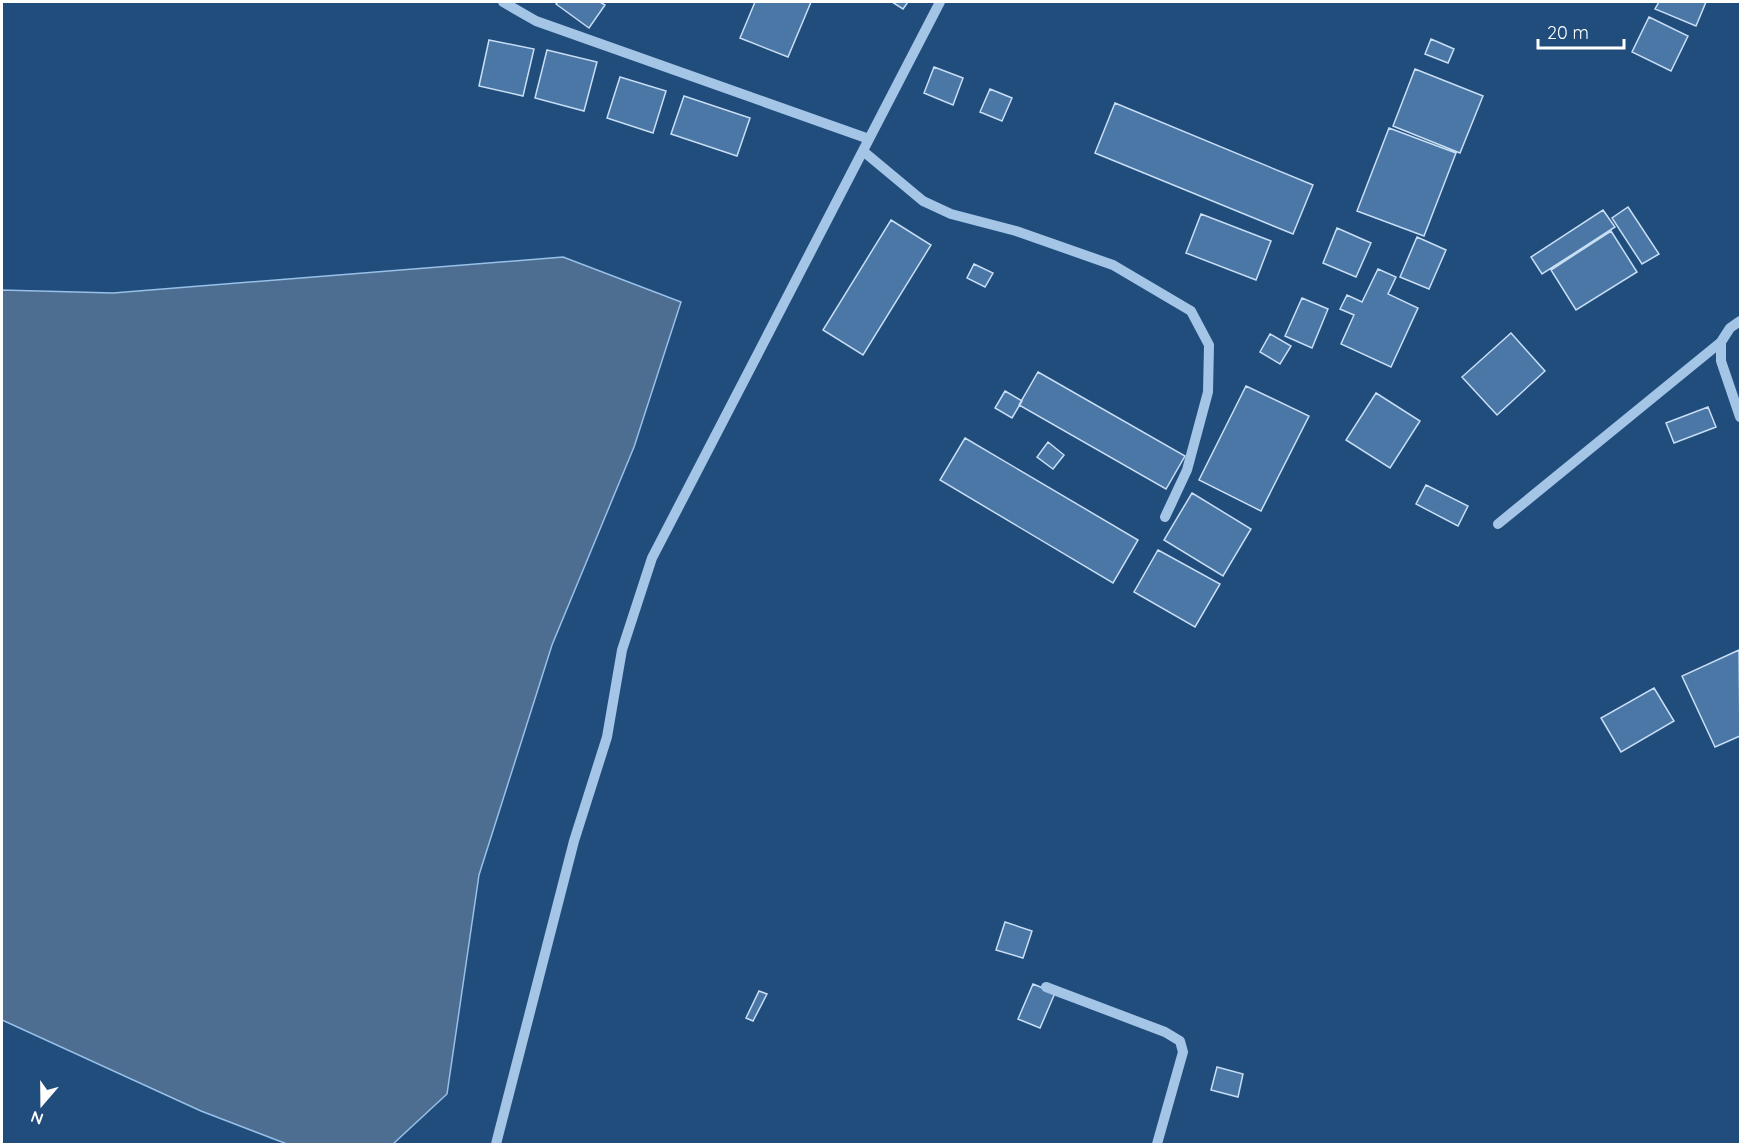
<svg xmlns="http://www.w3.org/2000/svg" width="1742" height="1146" font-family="Quicksand,sans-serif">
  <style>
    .water { fill: #4d6e91; stroke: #98c0e8; stroke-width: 1.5 }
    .building { fill: #4a77a6; stroke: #c8def5; stroke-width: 1.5 }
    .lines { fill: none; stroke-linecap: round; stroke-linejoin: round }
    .minor { stroke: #a4c5e6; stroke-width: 10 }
  </style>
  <rect width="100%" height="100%" fill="#214d7d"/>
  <!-- water -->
  <path class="water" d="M563,257l118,45 -47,145 -82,198 -73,230 -32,219 -54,50h-106l-86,-33 -199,-91v-730l111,3z"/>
  <!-- building -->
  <path class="building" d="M558,2h42l5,3 -16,23 -33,-24z
    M755,2h56l-23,55 -48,-19z
    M892,2h16l-5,7z
    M1659,2h47l-10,24 -41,-17z
    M1649,17l39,19 -17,35 -39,-19z
    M1431,39l23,10 -6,14 -23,-9z
    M489,40l45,9 -11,47 -44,-10z
    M547,50l50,12 -13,49 -49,-13z
    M934,67l29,11 -10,27 -29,-12z
    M1415,69l68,27 -23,57 -67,-27z
    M620,77l46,14 -13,42 -46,-15z
    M990,89l22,9 -10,23 -22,-9z
    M684,96l66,22 -13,38 -66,-22z
    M1115,103l198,82 -20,49 -198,-81z
    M1389,128l67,25 -32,83 -67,-25z
    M1628,207l31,47 -17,10 -30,-46z
    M1603,210l12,17 -73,47 -11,-17z
    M1201,214l70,27 -15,39 -70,-27z
    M891,220l40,25 -68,110 -40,-25z
    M1337,228l34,15 -15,34 -33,-14z
    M1611,231l26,41 -61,38 -25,-40z
    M1417,237l29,13 -17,39 -29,-12z
    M974,264l19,9 -8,14 -18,-9z
    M1378,269l18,8 -8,17 30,14 -27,59 -50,-23 13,-29 -14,-6 7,-14 15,7z
    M1302,298l26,11 -16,39 -27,-12z
    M1511,333l34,38 -48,44 -35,-38z
    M1270,334l21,12 -11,18 -20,-12z
    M1038,372l147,84 -19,33 -147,-84z
    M1246,386l63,30 -48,95 -62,-31z
    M1005,391l17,10 -10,17 -17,-10z
    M1376,393l44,28 -30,47 -44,-28z
    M1708,407l8,20 -42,16 -8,-20z
    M965,438l173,102 -25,43 -173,-103z
    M1048,442l16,13 -11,14 -16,-12z
    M1426,485l42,21 -10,20 -42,-22z
    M1192,493l59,36 -28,47 -59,-36z
    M1158,550l62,34 -25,43 -61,-35z
    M1739,650l1,86 -25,11 -33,-71z
    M1654,688l20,33 -53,31 -20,-34z
    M1005,922l27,9 -9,27 -27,-8z
    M1033,984l22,9 -15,35 -22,-9z
    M759,991l8,3 -14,27 -7,-3z
    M1217,1067l26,7 -5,23 -27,-7z"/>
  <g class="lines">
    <!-- minor -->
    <path class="minor" d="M503,2l33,19 333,118
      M863,151l60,50 28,13 65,17 97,34 78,46 18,34 -1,47 -21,78 -22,47
      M1721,342v19l19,56
      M1498,524l223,-182 9,-14 10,-7
      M1046,987l119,45 15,9 3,11 -26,92
      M496,1144l78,-303 33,-104 15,-87 30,-92 288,-556"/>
  </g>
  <!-- border -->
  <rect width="1742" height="1146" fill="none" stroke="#ffffff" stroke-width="6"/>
  <!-- north arrow -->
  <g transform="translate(42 1104) rotate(200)" stroke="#214d7d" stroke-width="4.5" paint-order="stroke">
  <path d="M0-4.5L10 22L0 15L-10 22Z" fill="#ffffff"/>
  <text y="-9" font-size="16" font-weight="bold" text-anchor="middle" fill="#ffffff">N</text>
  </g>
  <!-- scale -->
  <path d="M1538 39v9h86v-9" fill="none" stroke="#ffffff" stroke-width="3"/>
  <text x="1547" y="39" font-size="18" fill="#ffffff" stroke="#214d7d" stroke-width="4.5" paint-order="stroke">20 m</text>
</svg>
